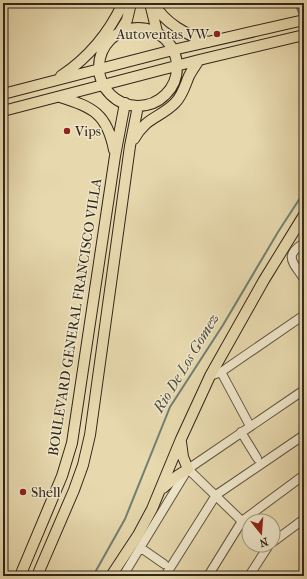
<svg xmlns="http://www.w3.org/2000/svg" width="307" height="579" font-family="'IM FELL French Canon',serif">
  <style>
    .lines { fill: none; stroke-linecap: round; stroke-linejoin: round }
    .stream { stroke: #6f7f73; stroke-width: 2 }
    .minor-casing { stroke: #5f5340; stroke-width: 10 }
    .major-casing { stroke: #32271b; stroke-width: 12 }
    .minor { stroke: #efe6ca; stroke-width: 8 }
    .major { stroke: #e7d8ad; stroke-width: 10 }
    .poi-dot { fill: #8f2418; stroke: #efe6ca; stroke-width: 1.5 }
    .labels { text-anchor: middle; dominant-baseline: central; stroke-width: 3; stroke-linejoin: round; paint-order: stroke }
    .poi-label { font-size: 14px; fill: #32271b; stroke: #efe6ca; text-anchor: start }
    .street-label { font-size: 14px; fill: #32271b; stroke: #efe6ca }
    .water-label { font-size: 15px; font-style: italic; fill: #4b4c40; stroke: #efe6ca }
  </style>
  <rect width="100%" height="100%" fill="#e7d8ad"/>
  <filter id="stains"><feTurbulence type="fractalNoise" baseFrequency=".005" numOctaves="4"/><feColorMatrix values="0 0 0 0 .2 0 0 0 0 .09 0 0 0 0 .02 0 0 0 .5 -.17"/></filter>
  <radialGradient id="worn" r=".72"><stop offset=".6" stop-color="#630" stop-opacity="0"/><stop offset="1" stop-color="#630" stop-opacity=".3"/></radialGradient>
  <g class="lines">
    <!-- stream -->
    <path class="stream" d="M295,3l6,15
      M93,576l32,-57 45,-112 53,-82 55,-93 26,-40"/>
    <!-- minor casing -->
    <g class="minor-casing">
      <path id="minor" d="M304,243c-21,13 -11,19 0,36
        M221,372l29,54
        M210,376l11,-4 83,-57
        M241,432l16,26
        M188,469l61,59
        M273,542l31,-23
        M141,548l23,16
        M123,576l65,-107 116,-79
        M165,576l51,-81 88,-60
        M208,576l34,-55 62,-46
        M249,576l20,-31"/>
    </g>
    <!-- major casing -->
    <g class="major-casing">
      <path id="major" d="M150,3l7,29 3,3
        M153,3c13,21 32,31 55,39
        M99 67a39 39 0 1 1 78 0a39 39 0 1 1-78 0Z
        M119,33l8,-13 4,-17
        M61,76c27,-18 48,-43 62,-73
        M3,94l170,-44 131,-30
        M60,97c33,10 47,17 54,53
        M3,111l196,-51 105,-25
        M134,139c12,-22 26,-21 41,-36 8,-8 10,-18 14,-27 3,-6 7,-11 10,-16
        M163,488l14,-12 11,-7 -5,-12 -2,-15
        M20,576l42,-100 10,-33 43,-287 10,-53
        M37,576l37,-86 9,-25 7,-30 40,-289 8,-40
        M111,576l27,-41 14,-26 29,-70 29,-63 54,-96 40,-65"/>
    </g>
    <!-- minor -->
    <use href="#minor" class="minor"/>
    <!-- major -->
    <use href="#major" class="major"/>
  </g>
  <!-- markers -->
  <g class="poi-dot">
    <circle cx="217" cy="34" r="4"/>
    <circle cx="67" cy="131" r="4"/>
    <circle cx="23" cy="492" r="4"/>
  </g>
  <g class="labels">
    <!-- poi labels -->
    <g class="poi-label">
      <text x="209" y="34" text-anchor="end">Autoventas VW</text>
      <text x="75" y="131">Vips</text>
      <text x="31" y="492">Shell</text>
    </g>
    <!-- street labels -->
    <g class="street-label">
      <text transform="translate(75 317) rotate(-81)">BOULEVARD GENERAL FRANCISCO VILLA</text>
    </g>
    <!-- water labels -->
    <g class="water-label">
      <text transform="translate(186 363) rotate(-59)">Rio De Los Gomez</text>
    </g>
  </g>
  <!-- margin -->
  <rect width="307" height="579" fill="none" stroke="#e7d8ad" stroke-width="16"/>
  <rect x="4" y="4" width="299" height="571" fill="none" stroke="#32271b" stroke-width="2"/>
  <rect x="8" y="8" width="291" height="563" fill="none" stroke="#32271b"/>
  <!-- north arrow -->
  <g transform="translate(261 533) rotate(163)"><circle r="19" fill="#efe6ca" stroke="#a39a84"/>
  <path d="M0-3L7 15L0 10L-7 15Z" fill="#8f2418"/>
  <text y="-6" font-size="11" font-weight="bold" text-anchor="middle" fill="#32271b">N</text>
  </g>
  <rect width="100%" height="100%" filter="url(#stains)"/>
  <rect width="100%" height="100%" fill="url(#worn)"/>
</svg>
